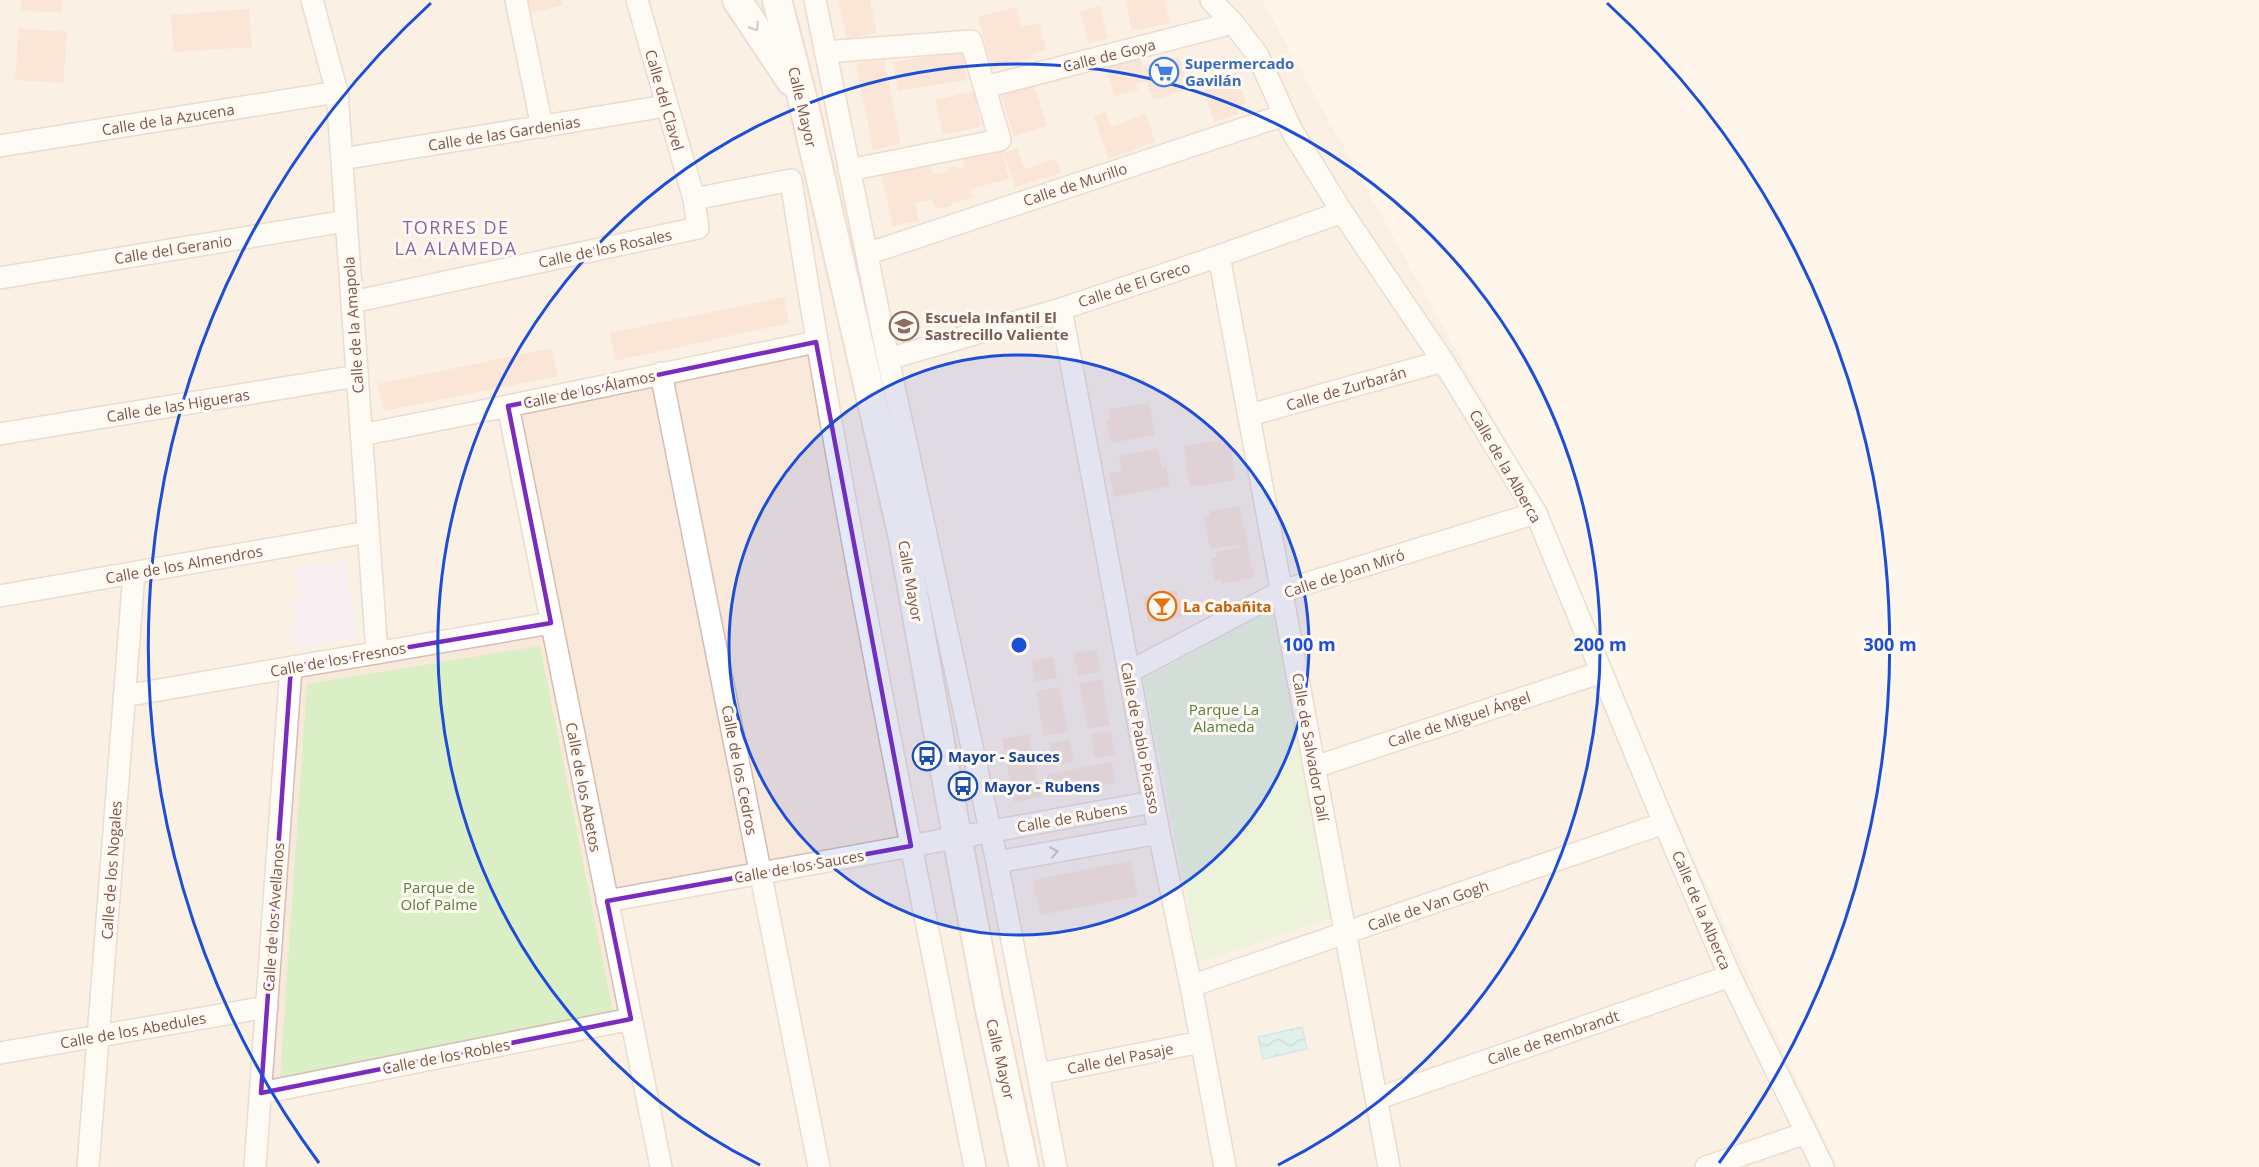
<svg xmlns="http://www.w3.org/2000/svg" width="2259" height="1167" font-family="'Open Sans',sans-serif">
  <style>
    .residential { fill: #f9e9db }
    .education { fill: #f2e7fb }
    .green { fill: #daefc6 }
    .water { fill: url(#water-waves); stroke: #a1dade; stroke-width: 1.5 }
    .building { fill: #f7d0bf }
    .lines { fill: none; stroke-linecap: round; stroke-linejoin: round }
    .street-casing { stroke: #d5bdb1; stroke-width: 24 }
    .secondary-casing { stroke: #dbbfb0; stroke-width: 32 }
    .street { stroke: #fff; stroke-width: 21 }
    .secondary { stroke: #fff; stroke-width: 28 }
    .oneway { stroke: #b19a92 }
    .marked { fill: none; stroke: #7b2cbf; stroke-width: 4.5; stroke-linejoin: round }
    .ring { fill: none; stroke: #1d4ed8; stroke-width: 3 }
    .labels { text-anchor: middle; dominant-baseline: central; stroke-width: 6; stroke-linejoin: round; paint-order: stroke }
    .street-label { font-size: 15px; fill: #7d574a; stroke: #fff9f3 }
    .shop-label { font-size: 15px; font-weight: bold; fill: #366cbe; stroke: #fff9f3; text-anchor: start }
    .education-label { font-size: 15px; font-weight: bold; fill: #785e54; stroke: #fff9f3; text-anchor: start }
    .food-label { font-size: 15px; font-weight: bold; fill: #c56008; stroke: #fff9f3; text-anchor: start }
    .park-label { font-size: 15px; fill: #577e3d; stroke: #fff9f3 }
    .transit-label { font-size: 15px; font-weight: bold; fill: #164399; stroke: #fff9f3; text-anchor: start }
    .quarter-label { font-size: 18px; letter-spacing: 1.5px; fill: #8766a0; stroke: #fff9f3 }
    .centre { fill: #1d4ed8; stroke: #fff9f3; stroke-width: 3 }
    .ring-label { font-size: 18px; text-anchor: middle; font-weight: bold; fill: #1d4ed8; stroke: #fff9f3; stroke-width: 6; stroke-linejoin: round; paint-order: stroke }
  </style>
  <defs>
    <pattern id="water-waves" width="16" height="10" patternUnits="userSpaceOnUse" patternTransform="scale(1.5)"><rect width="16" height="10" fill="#bce9eb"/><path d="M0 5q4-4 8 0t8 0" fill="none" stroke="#9ec0c0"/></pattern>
  </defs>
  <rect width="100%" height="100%" fill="#fef5eb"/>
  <!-- residential -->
  <path class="residential" d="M0,0h1262l273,493 141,326 162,348h-1838z"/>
  <!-- education -->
  <path class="education" d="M345,560l13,78 -64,10 -3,-19 6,-1 -4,-29 7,-1 -4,-30z"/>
  <!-- green -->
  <path class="green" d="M1277,605l53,314 -131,43 -55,-283z
    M540,646l73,366 -333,65 27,-393z"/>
  <!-- water -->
  <path class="water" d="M1302,1027l5,22 -44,10 -5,-22z"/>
  <!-- building -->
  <path class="building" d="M21,0h41l-1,12 -40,-1z
    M527,0h34l2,5 -32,8z
    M838,0h32l7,33 -30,6z
    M1125,0h40l5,23 -38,8z
    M1100,6l8,32 -20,5 -8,-32z
    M1017,7l5,20 17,-4 7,27 -15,4 1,4 -40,11 -14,-52z
    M249,9l3,38 -79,5 -2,-37z
    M19,28l48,4 -4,51 -48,-3z
    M962,51l5,29 -69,11 -5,-29z
    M1179,56l10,33 -36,11 -6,-19 -11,3 2,6 -24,6 -8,-30 34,-8 3,9z
    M884,58l17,86 -28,6 -17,-86z
    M1236,72l10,32 -9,3 2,7 -25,8 -12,-39z
    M1034,85l13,41 -33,10 -13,-41z
    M974,91l7,36 -38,8 -8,-35z
    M1106,112l5,15 35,-13 9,28 -47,17 -14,-43z
    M1017,148l7,21 32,-10 5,14 -46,14 -11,-34z
    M1002,150l7,29 -39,10 3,9 -22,5v3l-13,3 -1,-3 -4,1v-8l-18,4 4,18 -26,5 -12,-52 44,-9 5,1 3,9 16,-4 -1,-3 8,-2v3l9,-2 -2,-8z
    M784,297l5,26 -174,38 -5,-28z
    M552,348l6,28 -174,35 -7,-27z
    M1149,402l6,33 -44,8 -5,-23 4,-1 -2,-9z
    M1229,439l7,41 -46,7 -6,-41z
    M1158,448l4,21 4,-4 4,21 -56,11 -5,-24 13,-2 -3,-15z
    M1240,506l14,71 -32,7 -1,-4 -6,1 -4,-22 5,-2 -1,-5 29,-6 -8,-1 -26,4 -6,-32 6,-1 -1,-5z
    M1177,590l5,27 -34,6 -5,-27z
    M1097,649l4,23 -23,4 -4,-23z
    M1053,657l4,21 -23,4 -2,-22z
    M1102,679l8,46 -22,4 -9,-46z
    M1059,687l9,45 -24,4 -8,-45z
    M1111,731l4,24 -21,3 -3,-24z
    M1029,734l12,63 -27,5 -12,-63z
    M1069,739l5,23 -20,4 -5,-23z
    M1112,762l4,21 -66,12 -4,-21z
    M1130,861l8,35 -98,19 -7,-35z"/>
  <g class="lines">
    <!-- street casing -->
    <g class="street-casing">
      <path id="street" d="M312,0l25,92 40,561
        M516,0l26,127
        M637,0l57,199
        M815,0l73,359 109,503 59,305
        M1211,0l22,23 24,31 35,77 50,81 101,149 93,152 128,310 66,153 93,191
        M825,52l146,-11 29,99 -151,30
        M985,87l248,-64
        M0,146l337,-54
        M342,159l324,-53
        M867,254l417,-139
        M1219,256l170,911
        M0,278l346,-57
        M352,302l346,-74 -4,-29 97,-19c51,331 119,659 184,987
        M1061,309l98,524 32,153 34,181
        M888,359l173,-50 158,-53 123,-44
        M661,373l158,794
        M508,406l153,761
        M1250,415l193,-54
        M0,434l357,-58
        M361,435l147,-29 308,-64
        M0,596l368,-64
        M1129,672l153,-81 254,-78
        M124,696l427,-73
        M1315,767l287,-95
        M997,862l162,-29
        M607,901l546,-99
        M1191,986l473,-163
        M0,1053l267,-46
        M1039,1074l162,-32
        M261,1093l370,-74
        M1376,1099l354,-123
        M88,1167l46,-594
        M255,1167l36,-500
        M1706,1167l100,-34"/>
    </g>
    <!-- secondary casing -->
    <g class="secondary-casing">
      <path id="secondary" d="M737,0l54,81
        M777,0l25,97 101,440 54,300 32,168 35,162"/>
    </g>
    <!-- street -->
    <use href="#street" class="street"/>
    <!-- secondary -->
    <use href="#secondary" class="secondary"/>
  </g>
  <!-- one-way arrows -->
  <defs><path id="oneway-chevron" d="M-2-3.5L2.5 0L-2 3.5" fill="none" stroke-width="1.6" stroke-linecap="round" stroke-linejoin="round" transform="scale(1.5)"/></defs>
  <g class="oneway">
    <use href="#oneway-chevron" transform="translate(755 27) rotate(57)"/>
    <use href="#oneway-chevron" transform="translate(1054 852) rotate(-10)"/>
  </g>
  <!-- marked area -->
  <path d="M0 0H2259V1167H0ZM816,342l95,504 -304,55 24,118 -370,74 30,-426 260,-44 -43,-217z" fill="#fef5eb" fill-opacity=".55" fill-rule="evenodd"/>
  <path class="marked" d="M816,342l95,504 -304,55 24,118 -370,74 30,-426 260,-44 -43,-217z"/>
  <!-- distance rings -->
  <circle cx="1019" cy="645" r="290" fill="#1d4ed8" fill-opacity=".12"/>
  <g class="ring">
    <circle cx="1019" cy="645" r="290"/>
    <path d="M760 1165A581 581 0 1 1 1278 1165"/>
    <path d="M319 1163A871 871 0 0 1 431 3M1607 3A871 871 0 0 1 1719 1163"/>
  </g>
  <!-- icons -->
  <defs>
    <g id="supermarket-ring" transform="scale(1.5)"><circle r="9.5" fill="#fff9f3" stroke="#3f7fe0" stroke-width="1.5"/><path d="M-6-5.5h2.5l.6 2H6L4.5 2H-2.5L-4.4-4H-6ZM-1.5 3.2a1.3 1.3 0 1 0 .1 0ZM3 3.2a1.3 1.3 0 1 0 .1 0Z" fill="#3f7fe0"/></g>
    <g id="school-ring" transform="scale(1.5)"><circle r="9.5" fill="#fff9f3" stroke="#8d6e63" stroke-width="1.5"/><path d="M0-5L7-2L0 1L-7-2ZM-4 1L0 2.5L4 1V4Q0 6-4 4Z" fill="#8d6e63"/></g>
    <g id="bar-ring" transform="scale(1.5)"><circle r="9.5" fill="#fff9f3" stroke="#e8710a" stroke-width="1.5"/><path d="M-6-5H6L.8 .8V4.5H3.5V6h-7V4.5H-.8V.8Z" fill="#e8710a"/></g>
    <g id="bus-ring" transform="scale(1.5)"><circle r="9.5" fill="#fff9f3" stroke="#1a4fb4" stroke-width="1.5"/><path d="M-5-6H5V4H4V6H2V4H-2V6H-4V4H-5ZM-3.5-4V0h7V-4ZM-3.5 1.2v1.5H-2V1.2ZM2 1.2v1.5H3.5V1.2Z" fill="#1a4fb4"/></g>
  </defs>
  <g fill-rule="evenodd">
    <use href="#supermarket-ring" x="1164" y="72"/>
    <use href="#school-ring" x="904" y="326"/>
    <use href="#bar-ring" x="1162" y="606"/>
    <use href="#bus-ring" x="927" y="756"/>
    <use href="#bus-ring" x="963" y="786"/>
  </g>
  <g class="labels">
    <!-- street labels -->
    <g class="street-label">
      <text transform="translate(1109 55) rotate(-14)">Calle de Goya</text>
      <text transform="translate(665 100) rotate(74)">Calle del Clavel</text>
      <text transform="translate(803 107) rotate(77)">Calle Mayor</text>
      <text transform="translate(168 119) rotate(-9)">Calle de la Azucena</text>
      <text transform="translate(504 133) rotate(-9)">Calle de las Gardenias</text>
      <text transform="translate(1075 184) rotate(-18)">Calle de Murillo</text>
      <text transform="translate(605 248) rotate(-12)">Calle de los Rosales</text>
      <text transform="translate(173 249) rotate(-9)">Calle del Geranio</text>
      <text transform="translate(1134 284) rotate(-18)">Calle de El Greco</text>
      <text transform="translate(353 325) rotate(-94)">Calle de la Amapola</text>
      <text transform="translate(1346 388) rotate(-16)">Calle de Zurbarán</text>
      <text transform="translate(589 389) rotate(-12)">Calle de los Álamos</text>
      <text transform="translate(178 405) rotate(-9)">Calle de las Higueras</text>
      <text transform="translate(1506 466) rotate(60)">Calle de la Alberca</text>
      <text transform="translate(184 564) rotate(-10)">Calle de los Almendros</text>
      <text transform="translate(1344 573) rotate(-18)">Calle de Joan Miró</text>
      <text transform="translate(911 581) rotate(80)">Calle Mayor</text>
      <text transform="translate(338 659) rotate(-10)">Calle de los Fresnos</text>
      <text transform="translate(1459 719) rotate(-18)">Calle de Miguel Ángel</text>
      <text transform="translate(1141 738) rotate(79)">Calle de Pablo Picasso</text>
      <text transform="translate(1311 747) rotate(80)">Calle de Salvador Dalí</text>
      <text transform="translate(740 770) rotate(79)">Calle de los Cedros</text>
      <text transform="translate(584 787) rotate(79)">Calle de los Abetos</text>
      <text transform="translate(1072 817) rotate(-10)">Calle de Rubens</text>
      <text transform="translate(799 866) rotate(-10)">Calle de los Sauces</text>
      <text transform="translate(111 870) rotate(-86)">Calle de los Nogales</text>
      <text transform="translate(1428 905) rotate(-19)">Calle de Van Gogh</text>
      <text transform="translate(1702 910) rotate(67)">Calle de la Alberca</text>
      <text transform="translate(273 917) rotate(-86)">Calle de los Avellanos</text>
      <text transform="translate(133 1030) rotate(-10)">Calle de los Abedules</text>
      <text transform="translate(1553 1037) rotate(-19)">Calle de Rembrandt</text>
      <text transform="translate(446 1056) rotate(-11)">Calle de los Robles</text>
      <text transform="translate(1120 1058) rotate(-11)">Calle del Pasaje</text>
      <text transform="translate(1001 1059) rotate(77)">Calle Mayor</text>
    </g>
    <!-- shop labels -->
    <g class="shop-label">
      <text x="1185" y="63">Supermercado<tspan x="1185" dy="17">Gavilán</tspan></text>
    </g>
    <!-- education labels -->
    <g class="education-label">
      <text x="925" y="317">Escuela Infantil El<tspan x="925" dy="17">Sastrecillo Valiente</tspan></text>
    </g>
    <!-- food labels -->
    <g class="food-label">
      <text x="1183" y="606">La Cabañita</text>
    </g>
    <!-- park labels -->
    <g class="park-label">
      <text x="1224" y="709">Parque La<tspan x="1224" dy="17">Alameda</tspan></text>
      <text x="439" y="887">Parque de<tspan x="439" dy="17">Olof Palme</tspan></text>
    </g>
    <!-- transit labels -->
    <g class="transit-label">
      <text x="948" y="756">Mayor - Sauces</text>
      <text x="984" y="786">Mayor - Rubens</text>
    </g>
    <!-- quarter labels -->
    <g class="quarter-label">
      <text x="456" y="227">TORRES DE<tspan x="456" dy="21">LA ALAMEDA</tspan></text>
    </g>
  </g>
  <circle cx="1019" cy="645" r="9" class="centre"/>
  <g class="ring-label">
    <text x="1309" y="651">100 m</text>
    <text x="1600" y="651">200 m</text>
    <text x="1890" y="651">300 m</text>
  </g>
</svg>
